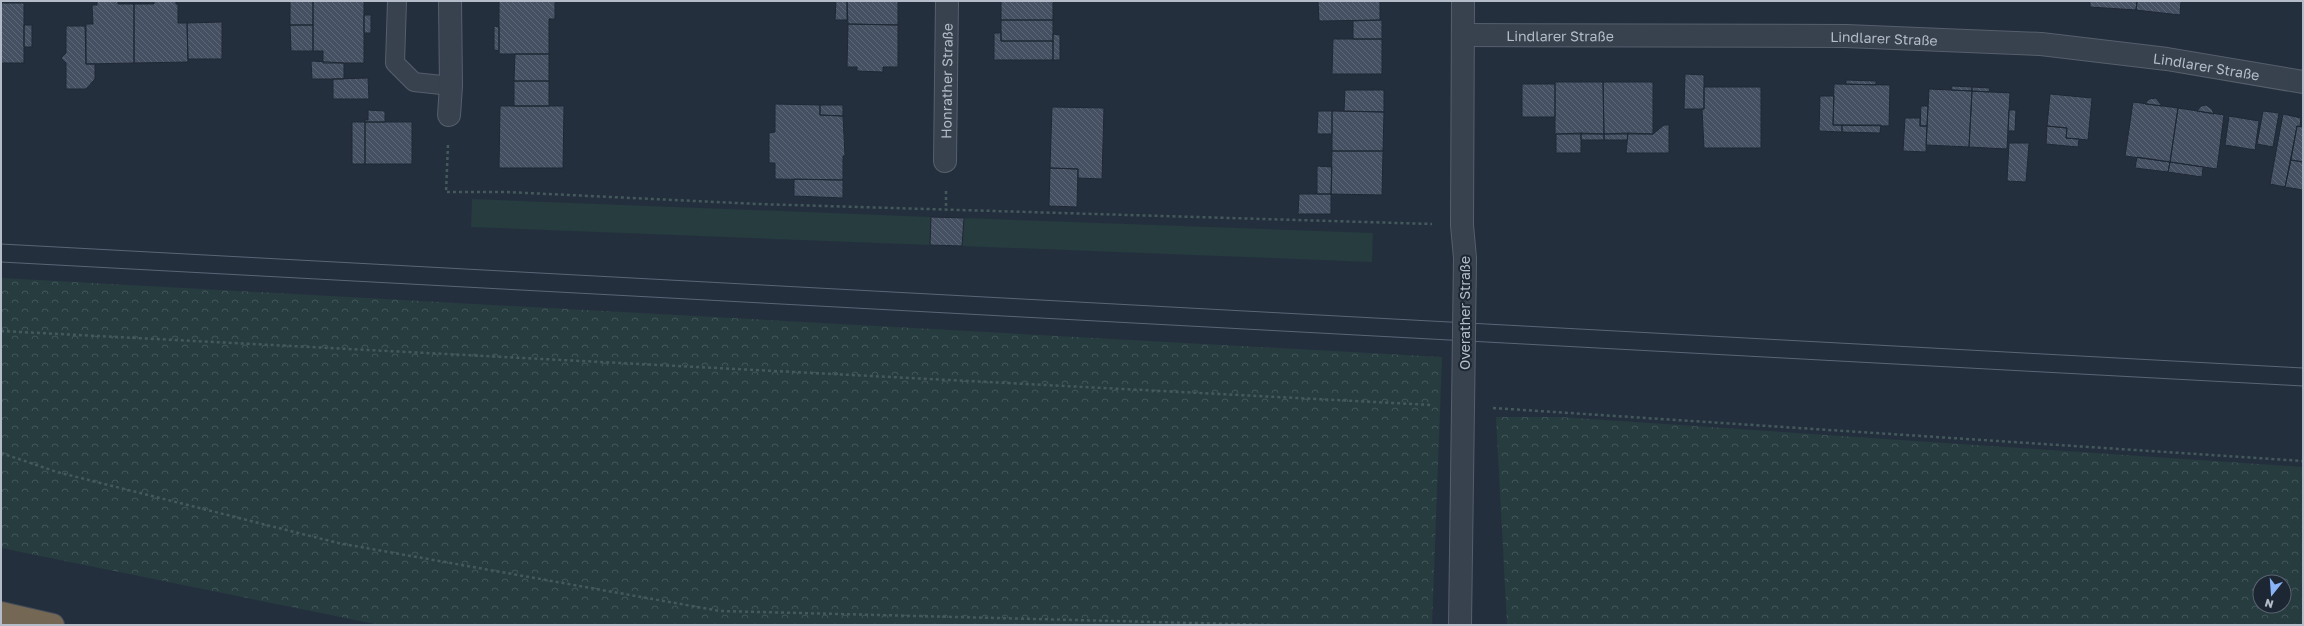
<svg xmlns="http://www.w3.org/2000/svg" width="2304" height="626" font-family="'Golos Text',sans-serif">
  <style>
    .forest { fill: url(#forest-crowns); fill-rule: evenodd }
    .garden { fill: #263c3f }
    .building { fill: url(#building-back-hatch); stroke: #1f2835 }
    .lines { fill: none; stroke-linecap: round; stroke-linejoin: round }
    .service-casing { stroke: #565f6c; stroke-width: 20 }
    .minor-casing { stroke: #565f6c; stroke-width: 24 }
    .motorway-casing { stroke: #434c59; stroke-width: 24 }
    .path { stroke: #44595c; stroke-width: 2.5; stroke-dasharray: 3 3; stroke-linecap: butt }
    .service { stroke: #38414e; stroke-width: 18 }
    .minor { stroke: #38414e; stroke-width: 22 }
    .motorway { stroke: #746855; stroke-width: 22 }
    .tram { stroke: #5a6575; stroke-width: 1 }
    .minor-bridge-casing { stroke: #565f6c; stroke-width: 24; stroke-linecap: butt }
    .minor-bridge { stroke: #38414e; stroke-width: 22 }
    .labels { text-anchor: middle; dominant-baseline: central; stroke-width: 4; stroke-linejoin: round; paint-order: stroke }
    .street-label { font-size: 14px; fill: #b4bcc9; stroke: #1d2633 }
  </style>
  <defs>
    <pattern id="forest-crowns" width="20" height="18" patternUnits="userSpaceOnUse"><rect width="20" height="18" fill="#263c3f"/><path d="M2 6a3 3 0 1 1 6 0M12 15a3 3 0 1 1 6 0" fill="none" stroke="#435659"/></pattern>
    <pattern id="building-back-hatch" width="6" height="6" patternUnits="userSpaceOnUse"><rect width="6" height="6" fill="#455162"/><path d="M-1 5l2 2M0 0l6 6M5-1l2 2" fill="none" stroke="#5d6877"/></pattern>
  </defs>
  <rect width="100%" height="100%" fill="#242f3e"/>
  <!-- forest -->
  <path class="forest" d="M1,278l1441,79 -10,268h-1052l-379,-77z
    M1496,417h64l743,50v158h-796zM2260,582h24v24h-24z"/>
  <!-- garden -->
  <path class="garden" d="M472,199l459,18 -1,28 -459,-18z
    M964,218l409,15 -1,29 -410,-16z"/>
  <!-- building -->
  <path class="building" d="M97,1h21v3h16v59l-48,1v-40h7l-1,-19h5z
    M154,1h22v3h2v19h9l1,39 -54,1v-59h20z
    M290,1h23v24h-23z
    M313,1h51v62h-41v-12h-10z
    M499,1h56v18h-6v35h-50z
    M836,1h11v19h-12z
    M847,1h51v24l-50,-1z
    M1001,1h52v19h-52z
    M1318,1h62v19l-61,1z
    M2090,1h47l-1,9 -46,-3z
    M2137,1h44l-1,14 -44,-5z
    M1,3h23v60h-23z
    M364,15h7v18h-7z
    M1001,20h52v21h-52z
    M1382,20v19h-29v-18z
    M222,22v37h-34l-1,-36z
    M848,24l50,1v42h-15v5l-26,-1v-4h-10z
    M24,25h8v22h-8z
    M290,25h23v26h-22z
    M66,26h19l1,38h9v15l-9,10h-20v-26l-5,-5 5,-5z
    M494,26l5,1v24l-5,-1z
    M994,33h7v8h52v19h-59z
    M1053,34l7,1v25h-7z
    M1333,39h49v35h-50z
    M515,54h34v27h-35z
    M311,61l33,2v16h-32z
    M1685,74l19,1v34h-20z
    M368,78l1,21h-36v-20z
    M1846,80l30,1v4l-30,-1z
    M514,81h35v25h-35z
    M1555,82h48l1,52h-49z
    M1603,82h50v52h-49z
    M1522,84h33v33h-33z
    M1834,84l56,1 -1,41 -56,-1z
    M1952,86l20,1v4l-21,-1z
    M1704,87h57v61h-57l-2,-39h2z
    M1972,87l18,1 -1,4 -17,-1z
    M1929,89l43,2 -3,56 -43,-2z
    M1345,90h39v22l-40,-1z
    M1972,91l38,2 -3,56 -38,-2z
    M2050,94l42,4 -4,42 -22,-2 1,-10 -20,-2z
    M1820,96h14l-1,29h9v7l-23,-1z
    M2156,98l6,8 -17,-2 4,-5z
    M2133,102l45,6 -8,54 -45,-6z
    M775,104l45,1v10l23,1 2,40h-2v24l-68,-1v-16h-6v-30l6,-1z
    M820,105h23v11l-23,-1z
    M2206,105l6,4 2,5 -17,-3 4,-5z
    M500,106h64l-1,62h-64z
    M1921,106h7l-1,20h-7z
    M1052,107l52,1 -2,71 -24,-1v-9l-28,-1z
    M2178,108l46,7 -7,54 -47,-7z
    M368,110l17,1v11h-20v-2h3z
    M2009,110h7l-1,21h-7z
    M1318,111h14v23h-15z
    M1332,111l52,1 -1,39h-51z
    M2263,111l16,2 -6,34 -16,-3z
    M2283,114l18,4 -1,9 -3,-1 -12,61 -15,-3z
    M2229,116l30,5 -4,29 -30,-5z
    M1905,118h15v8h7l-1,26 -23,-1z
    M352,122h13v42h-13z
    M365,122h47v42h-47z
    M1664,125h5v28h-43l2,-20 25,1z
    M1842,125h39l-1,8 -38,-1z
    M2047,126l20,2 -1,10 13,1 -1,8 -32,-3z
    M2297,126l6,1v35l-12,-2z
    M1581,133l23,1v6h-23z
    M1581,133v20h-25v-19z
    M1628,133l-1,7h-23v-6z
    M2009,143h20l-3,39 -19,-1z
    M1332,151h51l-1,44 -51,-1z
    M2137,157l33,5 -2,10 -33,-4z
    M2291,160l12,2v28l-18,-3z
    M2170,162l33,5 -1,10 -34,-5z
    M1317,166l15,1 -1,27h-14z
    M1050,168l28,1 -1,38 -28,-1z
    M794,179l49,1v18l-49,-2z
    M1299,194h32v20h-33z
    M931,217l33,1 -2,28 -32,-1z"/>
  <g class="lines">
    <!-- service casing -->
    <g class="service-casing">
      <path id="service" d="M397,1l-2,62 19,19 37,4"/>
    </g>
    <!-- minor casing -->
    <g class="minor-casing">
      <g id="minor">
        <path d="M1463,1l-1,224 3,33"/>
        <path id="s1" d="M1463,35l383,1 195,8 126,15 136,23"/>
        <path d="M449,115l2,-29 -1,-85"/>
        <path id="s2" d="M945,161l2,-160"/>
        <path d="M1460,625l3,-218"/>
      </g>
    </g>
    <!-- motorway casing -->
    <g class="motorway-casing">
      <path id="motorway" d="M1,613l52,12"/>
    </g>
    <!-- path -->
    <path class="path" d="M448,145l-2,47h60l252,12 674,20
      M946,191v19
      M1,331l1431,74
      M1493,408l810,53
      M1,453l56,19 281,71 382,68 552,14"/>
    <!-- service -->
    <use href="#service" class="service"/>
    <!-- minor -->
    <use href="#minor" class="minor"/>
    <!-- motorway -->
    <use href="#motorway" class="motorway"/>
    <!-- tram -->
    <path class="tram" d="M1,244l2302,124
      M1,262l2302,124"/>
    <!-- minor-bridge casing -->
    <g class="minor-bridge-casing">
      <path id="minor-bridge" d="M1463,407l2,-149"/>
    </g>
    <!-- minor-bridge -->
    <use href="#minor-bridge" class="minor-bridge"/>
  </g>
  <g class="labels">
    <!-- street labels -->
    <g class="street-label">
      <text stroke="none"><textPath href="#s1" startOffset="97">Lindlarer Straße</textPath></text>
      <text stroke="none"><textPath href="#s1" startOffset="421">Lindlarer Straße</textPath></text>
      <text stroke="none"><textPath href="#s1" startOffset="745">Lindlarer Straße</textPath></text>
      <text stroke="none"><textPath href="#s2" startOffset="80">Honrather Straße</textPath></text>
      <text transform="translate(1464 313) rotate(-90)">Overather Straße</text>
    </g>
  </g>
  <!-- border -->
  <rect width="2304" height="626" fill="none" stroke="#b4bcc9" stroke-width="4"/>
  <!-- north arrow -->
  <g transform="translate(2272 594) rotate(197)"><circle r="19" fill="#1d2633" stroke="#59626f"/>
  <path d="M0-3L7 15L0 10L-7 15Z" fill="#8ab4f8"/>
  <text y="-6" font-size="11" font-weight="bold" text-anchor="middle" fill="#b4bcc9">N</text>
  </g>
</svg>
